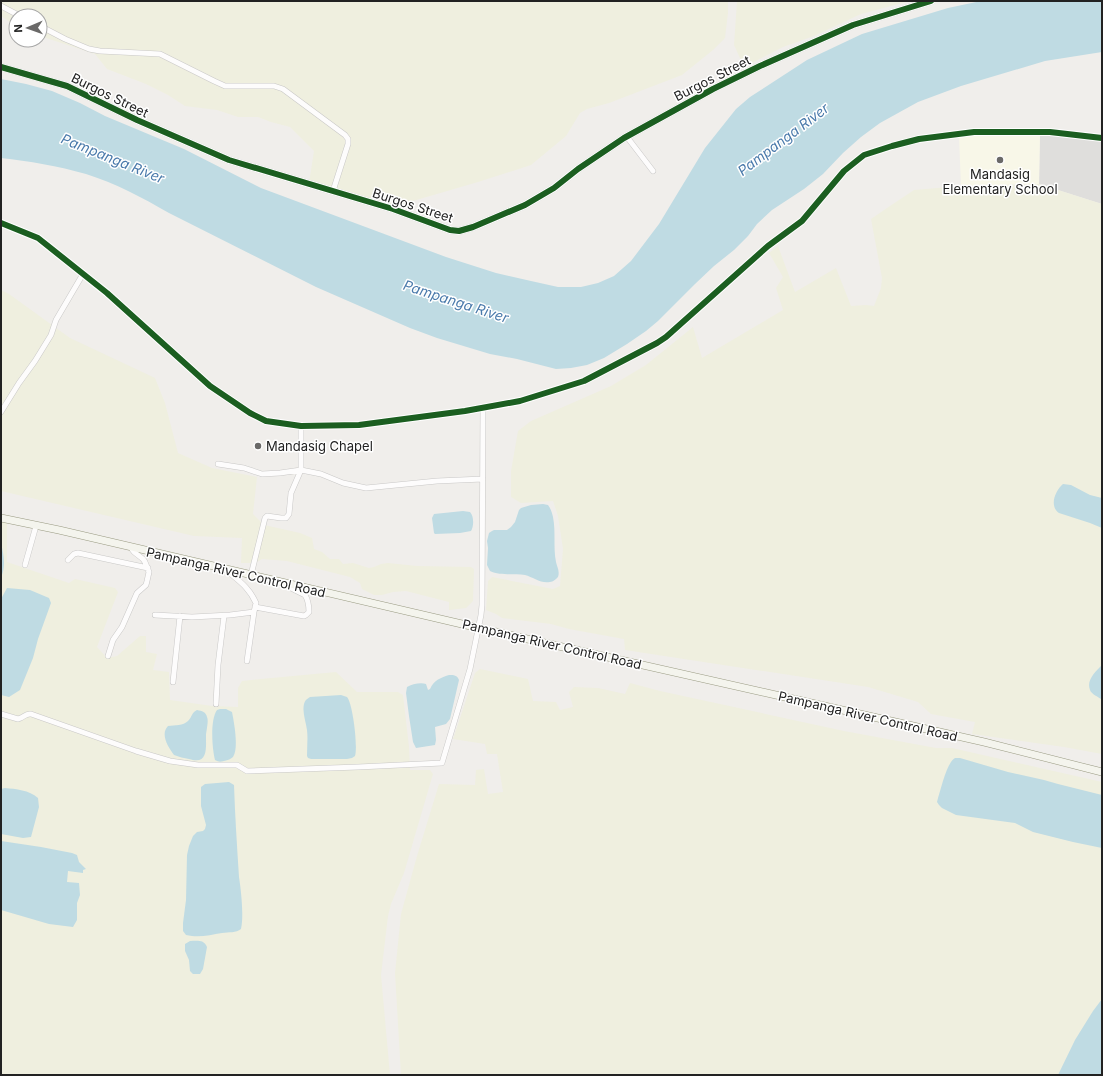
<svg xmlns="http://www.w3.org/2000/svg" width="1103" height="1076" font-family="Inter,sans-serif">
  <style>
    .residential { fill: #dfdedc }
    .education { fill: #f8f7e8 }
    .farmland { fill: #efefdf }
    .water { fill: #bfdbe3 }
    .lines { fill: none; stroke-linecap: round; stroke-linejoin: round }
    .minor-casing { stroke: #c9c8c7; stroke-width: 6 }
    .tertiary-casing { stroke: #c9c8c7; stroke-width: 8 }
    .secondary-casing { stroke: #999a82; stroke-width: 8 }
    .minor { stroke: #fdfcfc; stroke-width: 5 }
    .tertiary { stroke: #fdfcfc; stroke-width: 6 }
    .secondary { stroke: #f4f4ed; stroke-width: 7 }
    .cycleway-casing { stroke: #fff; stroke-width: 8 }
    .cycleway { stroke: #1b5e20; stroke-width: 6 }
    .poi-dot { fill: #6a6968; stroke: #fff; stroke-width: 1.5 }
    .labels { text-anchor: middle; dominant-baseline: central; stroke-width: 3; stroke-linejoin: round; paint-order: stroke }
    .street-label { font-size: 13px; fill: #222; stroke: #fff }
    .poi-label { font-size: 13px; fill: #222; stroke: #fff }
    .water-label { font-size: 14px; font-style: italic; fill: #4a7aab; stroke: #fff }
  </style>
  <rect width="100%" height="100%" fill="#f0eeeb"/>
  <!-- residential -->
  <path class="residential" d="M1040,133l62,7v64l-63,-20z"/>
  <!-- education -->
  <path class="education" d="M1040,133l-1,51 -78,2 -2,-50z"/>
  <!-- farmland -->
  <path class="farmland" d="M1,1h727v12l-3,25 -12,12 -31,25 -73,28 -22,6 -7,4 -14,23 -35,29 -53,17 -89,26 -80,-25 5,-32 -24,-24 -19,-5 -13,-5h-20l-21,-7 -32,-4 -17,-11 -22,-11 -39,-15 -12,-15 -55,-18v-20h-24v10l-15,-10z
    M737,1h173l-49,13 -47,22 -31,11 -39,20 -10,-22z
    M1039,184l63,20v550l-38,-7 -92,-13 3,-12 -44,-8 -13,-12 -50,-15 -243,-37 -1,-11 -55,-10 -18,-5 -49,-6 -6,-4 -10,-4 2,-29 4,-4 61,12 7,-3 3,-37 -5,-33 -5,-15 -32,2 -10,-6v-26l7,-40 13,-10 80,-35 35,-21 47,-38 9,31 81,-48 -7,-22 7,-11 -14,-24 9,-7 17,46 41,-24 15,38 15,-1 8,1 7,-18 1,-10 -11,-59 16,-11 27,-18 47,-4z
    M1,290l8,4 61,44 85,40 10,25 13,50 34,15 45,9 -4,37 11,11 36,8 12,5 2,11 8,3 8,7h9l4,5 10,-1 16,5 5,-1 7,-3 7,-1 29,3 54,1 3,2 -1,32 -7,7 -17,2v-8l-43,-11 -13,1 -11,3h-8l-12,-6 -2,-6 -10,-6 -63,-16 -25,-2 -7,4h-14l1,-25 -48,-2 -193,-45z
    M1,519l6,1v42l62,21 6,-4 40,9 3,4 -21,55 10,11 10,-2 23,-20h6v16l11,2 -4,16 16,2 1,28 42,6 26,1v-19l4,-7 19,-2 75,-7 21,20h41l5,3 6,52 1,23h20l3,4 -29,99 -13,31 -3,12 -7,59 9,100h-389z
    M480,669l48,10 5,22 23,1 4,8 13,-3 -4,-15 5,-5 24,1 27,6 5,-11 30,8 184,40 92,17h16l150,34v293h-701l-6,-102 6,-59 16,-58 22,-72 36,1 1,-15 8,-1 4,25 15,-2 -6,-38h-10l-2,-10 -32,-5 22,-66z"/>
  <!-- water -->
  <path class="water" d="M981,1h121v51l-57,9 -84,25 -43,16 -38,21 -19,14 -18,16 -20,21 -19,15 -32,21 -15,14 -9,12 -14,14 -20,16 -19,18 -37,37 -12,10 -19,13 -23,14 -17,7 -16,3 -15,1 -39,-10 -27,-5 -53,-16 -27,-10 -94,-41 -147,-74c-26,-15 -54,-30 -83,-39 -28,-8 -57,-13 -85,-16v-79l25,5 26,7 28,12 25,13 79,33 77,39 185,69 50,16 35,8 27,6h23l17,-4 16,-7 17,-15 28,-37 46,-76 31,-39 14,-12 57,-37 55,-26 86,-26z
    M1063,484l8,1 19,10 12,3v30l-12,-5 -31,-10c-10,-7 -4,-22 4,-29z
    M543,504l5,1c3,4 4,8 5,12 3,15 0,30 3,45 1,5 4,9 2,15 -2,2 -5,5 -8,5 -9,2 -17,-5 -25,-7 -11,-2 -25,1 -35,-4l-3,-6 1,-17 -1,-7 2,-8 3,-2 2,-1h13l4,-3 4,-5 4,-12 2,-2 10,-3z
    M463,511l7,1c4,4 4,14 1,19l-11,2 -25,1 -1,-1 -2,-15 2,-4z
    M1,543c3,14 5,22 0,35z
    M7,588l23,2 19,8 2,5 -13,36 -5,19 -13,32 -11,7 -8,-2v-96z
    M1102,665v35c-3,-3 -11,-6 -12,-10 -4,-10 6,-19 12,-25z
    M449,675c5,0 8,0 10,5l-9,39 -4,5 -11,3 1,13 -1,5 -19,3 -3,-6 -4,-26 -3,-23 1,-6c5,-3 14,-5 19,-3l2,6 2,-1c4,-9 10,-11 19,-14z
    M341,695l6,2c6,7 11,50 8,59l-3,2 -5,1h-36l-3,-1 -1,-2c0,-9 1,-18 0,-26 -1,-8 -5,-18 -3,-26 1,-4 3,-5 6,-7z
    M220,709h6l6,3c2,10 7,36 1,45 -2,2 -5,3 -9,4 -4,1 -5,1 -9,-1 -3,-12 -5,-40 2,-50z
    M197,710c5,1 9,2 10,7 2,4 -1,14 -1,19 0,13 2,29 -17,23 -5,-1 -10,-2 -15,-4 -6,-8 -14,-21 -6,-29 7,-1 15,0 20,-5 4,-4 4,-9 9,-11z
    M955,758h5l48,14 36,8 14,4 44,11v53l-29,-6 -40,-10 -18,-9 -59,-8 -14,-7 -3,-3 -2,-3 1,-4c3,-9 9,-36 17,-40z
    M229,782l5,3c1,31 3,61 5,92 2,13 5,39 2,52 -5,4 -12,3 -19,4 -12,2 -23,5 -36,2l-3,-4v-8l3,-23 1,-45 2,-9 4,-10 4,-4 6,-1 2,-2 1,-4 -5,-19v-19l4,-3z
    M5,788c11,1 24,2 33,10l1,9 -8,30 -8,1 -22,-4v-45z
    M1,841l40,6 31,6 5,2 2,7 7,7 -3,1v3l-15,-2 -1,11 12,1 1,12 -3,8v17l-4,7 -24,-3 -48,-14z
    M190,941c6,0 14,-2 17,6l-4,22 -3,5h-7l-3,-3 -1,-11 -4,-9v-7z
    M1102,999v76h-44l17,-35 18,-29z"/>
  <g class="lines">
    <!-- minor casing -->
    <g class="minor-casing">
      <path id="minor" d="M1,6l19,10
        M40,26l25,13 24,10 11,2 60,3 54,27 11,5h49l9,3 62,46 3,4v5l-15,47
        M627,137l26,34
        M1,223l37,15 69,55 103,93 40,27 16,8 35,5 58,-1 106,-14 55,-10 64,-20 73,-38 9,-6 102,-91 34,-25 42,-50 20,-16 28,-9 27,-7 55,-7h76l52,6
        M1,412l18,-29 16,-22 16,-26 5,-15 27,-46
        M218,464l26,4 18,6 18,-1 21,-3 20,4 22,9 23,5 71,-7 46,-2
        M68,560l6,-6 4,-1 70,15
        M25,565l11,-39
        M251,575l14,-57 2,-2 14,2h5l3,-4 2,-21 10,-23v-44
        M255,607l49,9 2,-1 3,-3c0,-6 -1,-12 -4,-17l-20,-10
        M155,615l37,2 38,-2 24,-3 2,-9c-7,-16 -17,-22 -30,-33
        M108,656l5,-16 9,-13 15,-34 9,-8 1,-4 2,-9 -4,-10 -2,-3 -9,-7 -3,-4
        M247,661l7,-49
        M173,682l7,-66
        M216,704l2,-39 6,-49
        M1,714l17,5c6,-1 7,-6 13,-5l105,37 34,10 28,4h39l10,6 111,-4 84,-4 28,-94 11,-54 1,-10 1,-197"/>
    </g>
    <!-- tertiary casing -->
    <g class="tertiary-casing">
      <path id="tertiary" d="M1,67l66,19 70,34 92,40 164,49 57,21 9,1 14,-4 52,-22 29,-17 24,-19 46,-31 89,-49 47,-23 93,-41 78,-24"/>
    </g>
    <!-- secondary casing -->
    <g class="secondary-casing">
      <path id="secondary" d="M1,518l58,12 420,98 505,114 118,30"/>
    </g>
    <!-- minor -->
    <use href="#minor" class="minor"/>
    <!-- tertiary -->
    <use href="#tertiary" class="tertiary"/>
    <!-- secondary -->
    <use href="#secondary" class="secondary"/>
    <!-- cycleway casing -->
    <g class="cycleway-casing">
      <path id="cycleway" d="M1,67l66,19 70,34 92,40 164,49 57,21 9,1 14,-4 52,-22 29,-17 24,-19 46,-31 89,-49 47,-23 93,-41 78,-24
        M1,223l37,15 69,55 103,93 40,27 16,8 35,5 58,-1 106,-14 55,-10 64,-20 73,-38 9,-6 102,-91 34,-25 42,-50 20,-16 28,-9 27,-7 55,-7h76l52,6"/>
    </g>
    <!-- cycleway -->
    <use href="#cycleway" class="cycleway"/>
  </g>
  <!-- markers -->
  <g class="poi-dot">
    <circle cx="1000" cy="160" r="4"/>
    <circle cx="258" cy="446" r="4"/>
  </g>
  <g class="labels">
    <!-- street labels -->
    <g class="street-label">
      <text transform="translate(712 78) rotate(-27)">Burgos Street</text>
      <text transform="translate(110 95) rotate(26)">Burgos Street</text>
      <text transform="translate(413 205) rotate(18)">Burgos Street</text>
      <text transform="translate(236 572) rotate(13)">Pampanga River Control Road</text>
      <text transform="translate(552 644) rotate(13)">Pampanga River Control Road</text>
      <text transform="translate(868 716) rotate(13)">Pampanga River Control Road</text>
    </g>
    <!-- poi labels -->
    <g class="poi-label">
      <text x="1000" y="174">Mandasig<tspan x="1000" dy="15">Elementary School</tspan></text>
      <text x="266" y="446" text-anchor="start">Mandasig Chapel</text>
    </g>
    <!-- water labels -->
    <g class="water-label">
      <text transform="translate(783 139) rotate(-37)">Pampanga River</text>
      <text transform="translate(113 158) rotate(22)">Pampanga River</text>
      <text transform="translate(456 301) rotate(18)">Pampanga River</text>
    </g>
  </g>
  <!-- border -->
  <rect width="1103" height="1076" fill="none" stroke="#222222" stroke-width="4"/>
  <!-- north arrow -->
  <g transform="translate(28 28) rotate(268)"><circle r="19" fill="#ffffff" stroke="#a7a7a7"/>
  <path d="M0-3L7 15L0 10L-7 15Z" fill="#6a6968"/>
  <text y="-6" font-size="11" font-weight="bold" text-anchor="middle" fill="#222222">N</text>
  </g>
</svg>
